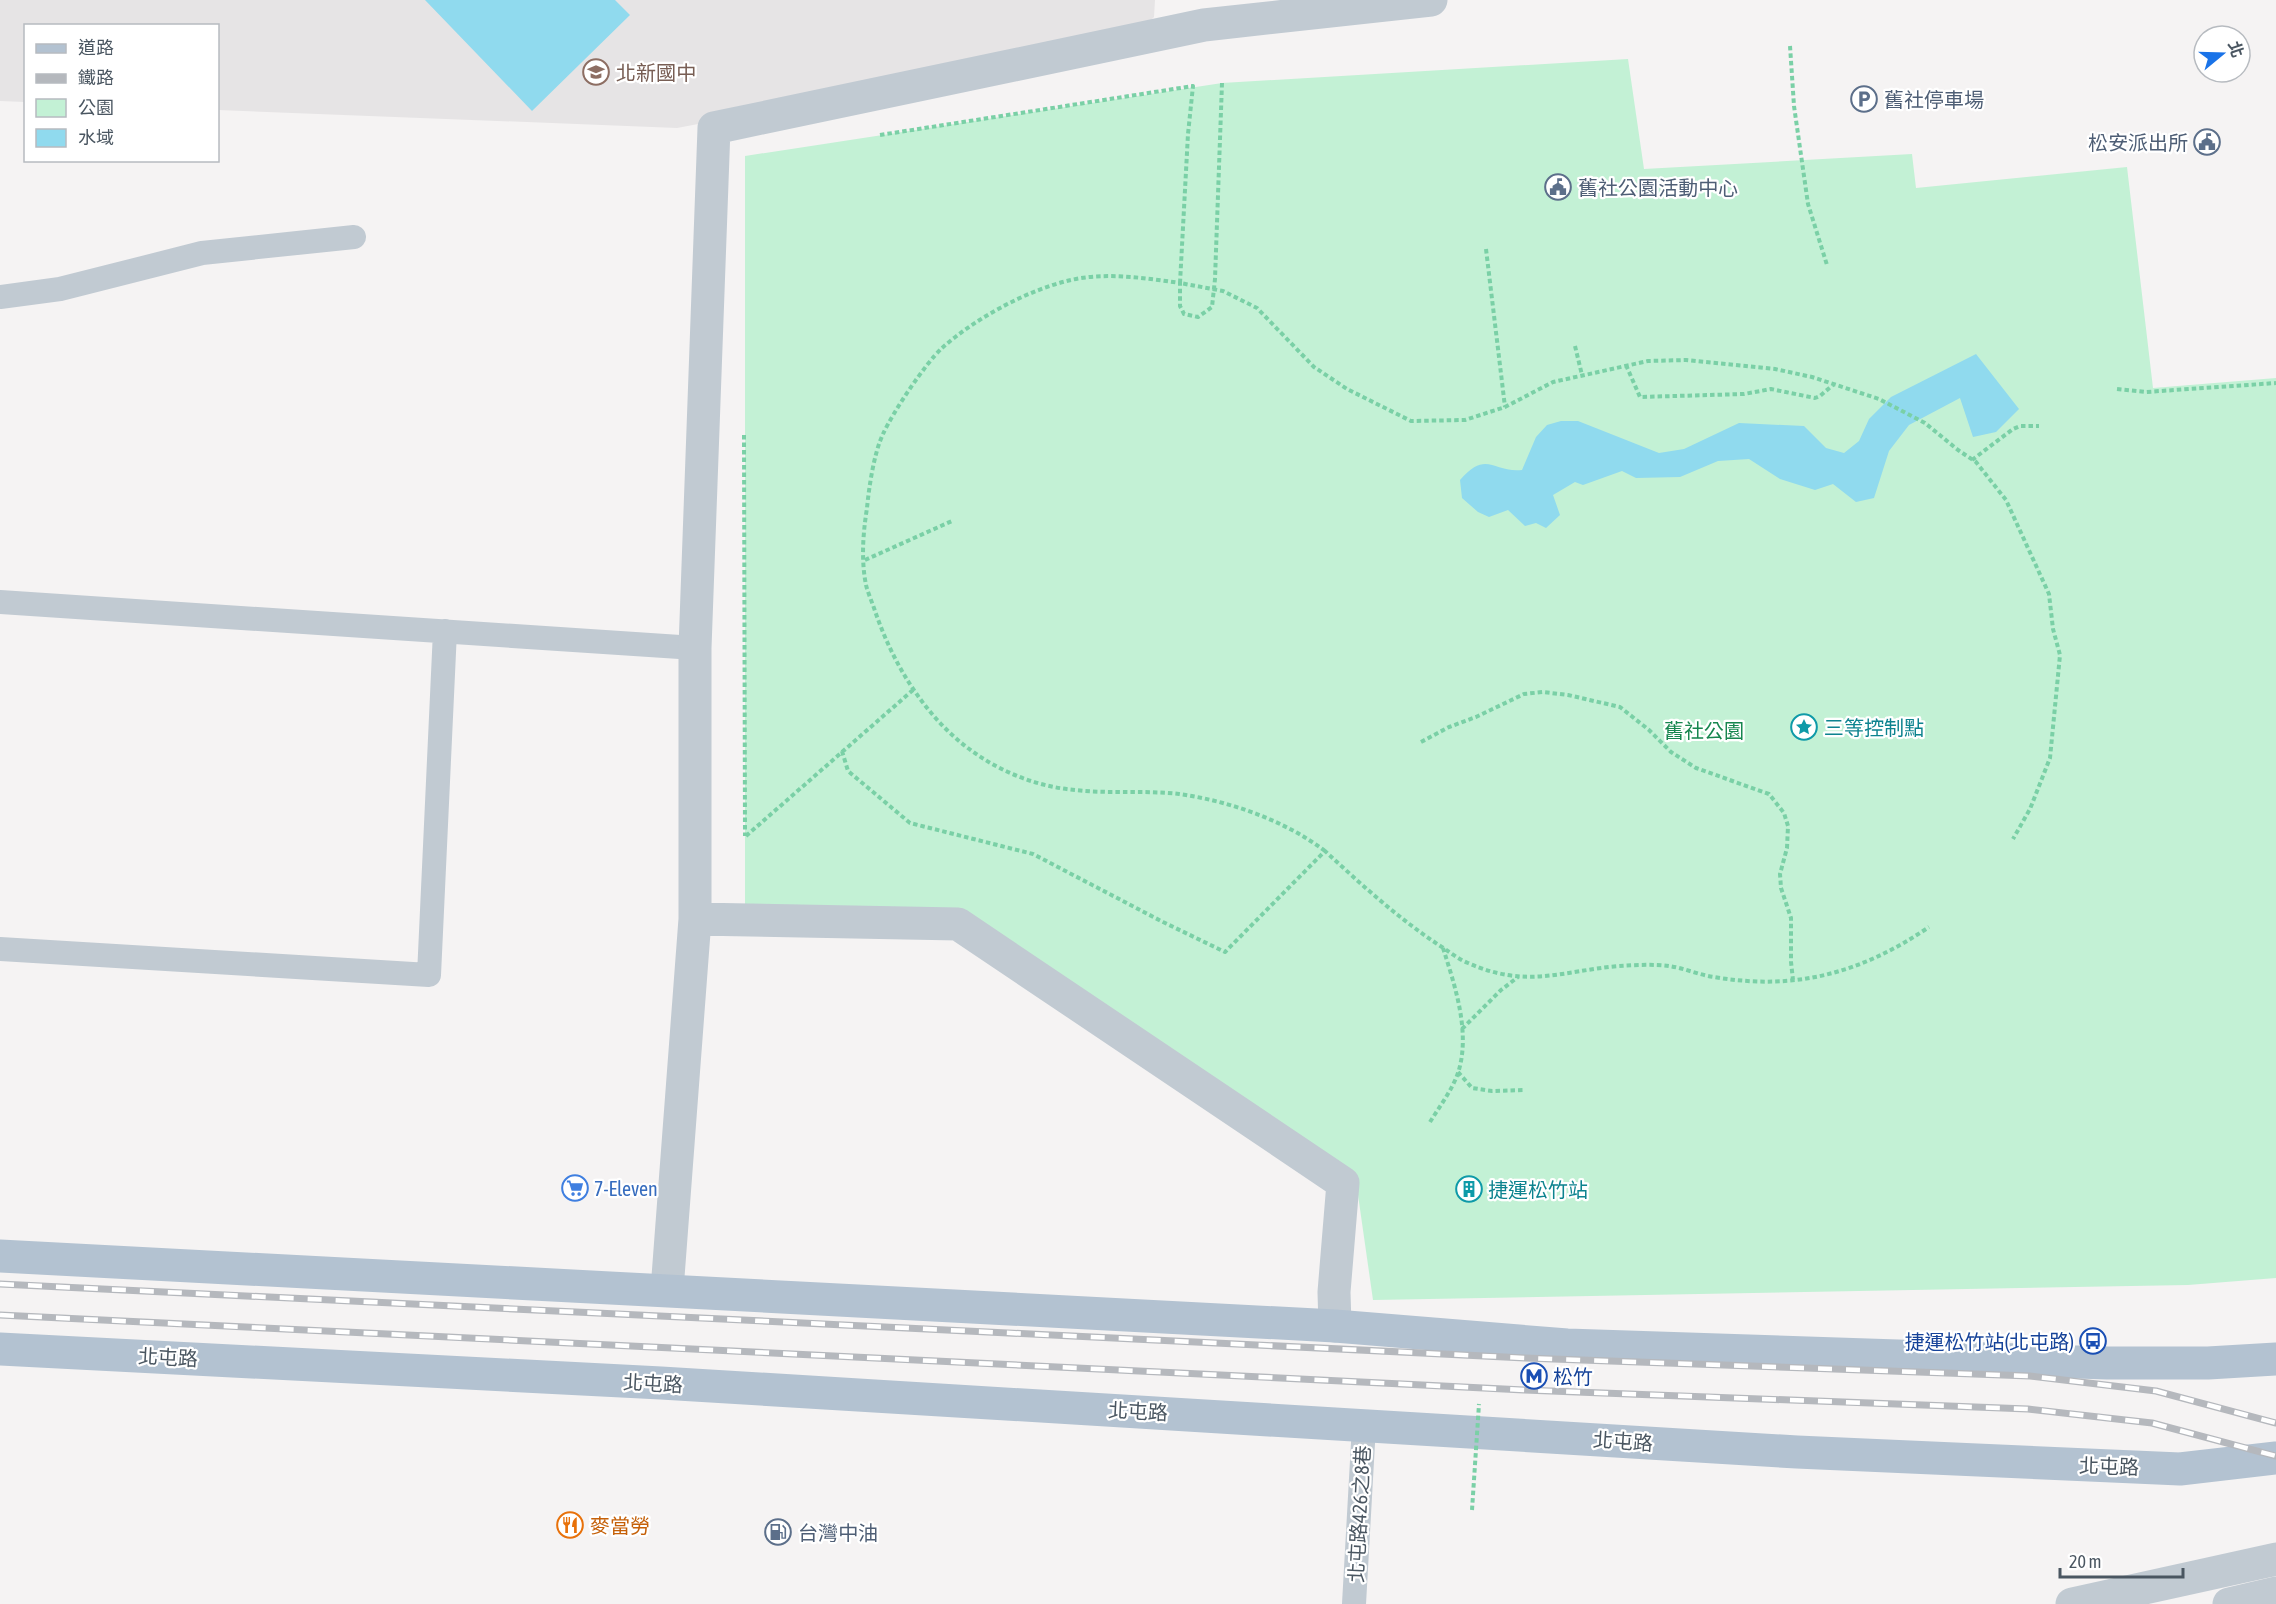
<svg xmlns="http://www.w3.org/2000/svg" width="2276" height="1604" font-family="'Asap Condensed','Noto Sans TC',sans-serif">
  <style>
    .education { fill: #e6e4e5 }
    .green { fill: #c3f1d5 }
    .water { fill: #90daee }
    .lines { fill: none; stroke-linecap: round; stroke-linejoin: round }
    .path { stroke: #7ad0a6; stroke-width: 4; stroke-dasharray: 4.5 3; stroke-linecap: butt }
    .service { stroke: #c1cad2; stroke-width: 24 }
    .pedestrian { stroke: #c1cad2; stroke-width: 33 }
    .minor { stroke: #c1cad2; stroke-width: 33 }
    .primary { stroke: #b3c2d1; stroke-width: 33 }
    .rail-casing { stroke: #b5b8bd; stroke-width: 7 }
    .rail { stroke: #fff; stroke-width: 4.5; stroke-dasharray: 14; stroke-linecap: butt }
    .path-bridge { stroke: #7ad0a6; stroke-width: 4; stroke-dasharray: 4.5 3; stroke-linecap: butt }
    .labels { text-anchor: middle; dominant-baseline: central; stroke-width: 4.5; stroke-linejoin: round; paint-order: stroke }
    .education-label { font-size: 20px; fill: #785e54; stroke: #fff; text-anchor: start }
    .service-label { font-size: 20px; fill: #4e5e75; stroke: #fff; text-anchor: start }
    .culture-label { font-size: 20px; fill: #0d838f; stroke: #fff; text-anchor: start }
    .park-label { font-size: 20px; fill: #17864f; stroke: #fff }
    .shop-label { font-size: 20px; fill: #366cbe; stroke: #fff; text-anchor: start }
    .transit-label { font-size: 20px; fill: #164399; stroke: #fff; text-anchor: end }
    .street-label { font-size: 20px; fill: #4a5661; stroke: #fff }
    .food-label { font-size: 20px; fill: #c56008; stroke: #fff; text-anchor: start }
  </style>
  <rect width="100%" height="100%" fill="#f5f3f3"/>
  <!-- education -->
  <path class="education" d="M0,0h1155l-1,17 -26,26 -451,85 -459,-18v-84h-192l-1,76 -25,-1z"/>
  <!-- green -->
  <path class="green" d="M1628,59l16,110 268,-15 4,34 211,-21 26,221 123,-10v900l-88,7 -815,15 -15,-105 -401,-275 -212,-14v-750l477,-73z"/>
  <!-- water -->
  <path class="water" d="M425,0h190l15,15 -98,96z
    M1976,354l43,55 -23,23 -23,5 -13,-39 -51,27 -20,26 -15,47 -18,4 -23,-18 -18,6 -35,-11 -31,-20 -31,2 -38,16 -44,1 -14,-7 -39,14 -8,-3 -22,13 7,20 -14,13 -10,-5 -11,3 -17,-16 -19,7 -11,-5 -16,-14 -2,-18c27,-31 33,-7 62,-10l14,-33 11,-12 14,-4h17l81,32 25,-4 55,-26 65,3 22,22 18,5 15,-12 10,-22 22,-22z"/>
  <g class="lines">
    <!-- path -->
    <path class="path" d="M1790,46l4,60 14,98 19,61
      M1222,83l-7,196 -3,28 -14,10 -14,-3 -4,-8v-23c-35,-5 -74,-11 -109,-3 -44,10 -95,38 -129,68 -17,16 -49,64 -59,86 -9,19 -14,53 -16,74 -4,25 -6,52 -1,77 2,8 6,17 9,26 15,44 39,87 73,120 34,33 80,55 127,59 34,4 69,0 104,4 50,7 105,26 146,57
      M880,135l313,-49 -5,48 -8,149 43,8 34,17 57,59 33,22 64,32 54,-1 40,-13 48,-25 95,-21 38,-1 89,9 37,8 67,22 46,24 33,27 18,12 30,38 43,94 4,35 7,26 -10,103 -20,51 -17,30
      M1486,249l19,158
      M1575,346l7,29
      M1626,365l14,32 104,-3 27,-5 44,9 5,-2 14,-12
      M2117,389l29,3 130,-9
      M744,435l1,401
      M1972,460l41,-31 7,-3h19
      M865,560l87,-39
      M1421,742l28,-15 27,-10 48,-23 19,-2 25,3 52,12 29,23 22,22 25,16 73,26 15,19 4,13 -1,22 -7,26 1,14 10,30v44l2,18
      M842,751l6,20 62,52 123,31 130,68 62,30 100,-101c38,35 76,70 120,98 7,5 15,11 23,14 59,26 93,8 151,3 16,-1 35,-2 50,0 15,2 30,9 45,11 82,14 147,-4 215,-50
      M746,836l167,-146
      M1462,1029l39,-39 17,-13
      M1458,1072l14,16 20,3 31,-1
      M1430,1122c10,-16 22,-32 28,-49 13,-40 -3,-87 -15,-125"/>
    <!-- service -->
    <path class="service" d="M0,297l60,-8 142,-36 152,-16
      M0,602l695,46
      M0,949l429,26 16,-344
      M1354,1604l10,-179"/>
    <!-- pedestrian -->
    <path class="pedestrian" d="M2072,1604l204,-45
      M2229,1604l47,-11"/>
    <!-- minor -->
    <path class="minor" d="M695,919l263,5 385,259 -9,109 1,34
      M667,1290l28,-371v-271l19,-520 490,-103 227,-25"/>
    <!-- primary -->
    <path class="primary" d="M0,1256l1335,70 232,19 540,18h101l68,-4
      M0,1349l661,34 1136,69 383,17 96,-11"/>
    <!-- rail casing -->
    <g class="rail-casing">
      <path id="rail" d="M0,1284l1525,74 505,18 126,15 120,32
        M0,1315l1524,75 504,19 124,14 124,33"/>
    </g>
    <!-- rail -->
    <use href="#rail" class="rail"/>
    <!-- path-bridge -->
    <path class="path-bridge" d="M1472,1510l7,-106"/>
  </g>
  <!-- icons -->
  <defs>
    <g id="school-ring" transform="scale(1.35)"><circle r="9.5" fill="#fff" stroke="#8d6e63" stroke-width="1.5"/><path d="M0-5L7-2L0 1L-7-2ZM-4 1L0 2.5L4 1V4Q0 6-4 4Z" fill="#8d6e63"/></g>
    <g id="parking-ring" transform="scale(1.35)"><circle r="9.5" fill="#fff" stroke="#5c6f8a" stroke-width="1.5"/><path d="M-3.5-5.5H1a3.5 3.5 0 0 1 0 7H-1V5.5H-3.5ZM-1-3.4V-.6H.8a1.4 1.4 0 0 0 0-2.8Z" fill="#5c6f8a"/></g>
    <g id="civic-ring" transform="scale(1.35)"><circle r="9.5" fill="#fff" stroke="#5c6f8a" stroke-width="1.5"/><path d="M-.6-6.5H3V-4.5H.6V-3L4-1V1h2V6H-6V1h2V-1L-.6-3ZM-1.2 2.5V6h2.4V2.5Z" fill="#5c6f8a"/></g>
    <g id="sight-ring" transform="scale(1.35)"><circle r="9.5" fill="#fff" stroke="#0f9aa8" stroke-width="1.5"/><path d="M0-6L1.8-2.2L6-1.7L2.9 1.2L3.7 5.4L0 3.3L-3.7 5.4L-2.9 1.2L-6-1.7L-1.8-2.2Z" fill="#0f9aa8"/></g>
    <g id="supermarket-ring" transform="scale(1.35)"><circle r="9.5" fill="#fff" stroke="#3f7fe0" stroke-width="1.5"/><path d="M-6-5.5h2.5l.6 2H6L4.5 2H-2.5L-4.4-4H-6ZM-1.5 3.2a1.3 1.3 0 1 0 .1 0ZM3 3.2a1.3 1.3 0 1 0 .1 0Z" fill="#3f7fe0"/></g>
    <g id="building-ring" transform="scale(1.35)"><circle r="9.5" fill="#fff" stroke="#0f9aa8" stroke-width="1.5"/><path d="M-4-6H4V6H1V3H-1V6H-4ZM-2.5-4.3h1.7v1.8h-1.7ZM.8-4.3h1.7v1.8H.8ZM-2.5-1h1.7V.8h-1.7ZM.8-1h1.7V.8H.8Z" fill="#0f9aa8"/></g>
    <g id="bus-ring" transform="scale(1.35)"><circle r="9.5" fill="#fff" stroke="#1a4fb4" stroke-width="1.5"/><path d="M-5-6H5V4H4V6H2V4H-2V6H-4V4H-5ZM-3.5-4V0h7V-4ZM-3.5 1.2v1.5H-2V1.2ZM2 1.2v1.5H3.5V1.2Z" fill="#1a4fb4"/></g>
    <g id="metro-ring" transform="scale(1.35)"><circle r="9.5" fill="#fff" stroke="#1a4fb4" stroke-width="1.5"/><path d="M-5.5 5V-5H-3L0 0L3-5H5.5V5H3V-.5L0 4L-3-.5V5Z" fill="#1a4fb4"/></g>
    <g id="restaurant-ring" transform="scale(1.35)"><circle r="9.5" fill="#fff" stroke="#e8710a" stroke-width="1.5"/><path d="M-5-6h1v4h1v-4h1v4h1v-4h1v5L-1.5 .5V6h-2V.5L-5-1ZM5-6V6H3V1.5H1.5Q1.5-4 5-6Z" fill="#e8710a"/></g>
    <g id="fuel-ring" transform="scale(1.35)"><circle r="9.5" fill="#fff" stroke="#5c6f8a" stroke-width="1.5"/><path d="M-5.5-6h7V0h2V4h1.3V-2.5L3-4.5l.8-.8L6-3V5H2.5V1h-1V6h-7ZM-4.2-4.7v3.2H.2V-4.7Z" fill="#5c6f8a"/></g>
  </defs>
  <g fill-rule="evenodd">
    <use href="#school-ring" x="596" y="72"/>
    <use href="#parking-ring" x="1864" y="99"/>
    <use href="#civic-ring" x="2207" y="142"/>
    <use href="#civic-ring" x="1558" y="187"/>
    <use href="#sight-ring" x="1804" y="727"/>
    <use href="#supermarket-ring" x="575" y="1188"/>
    <use href="#building-ring" x="1469" y="1189"/>
    <use href="#bus-ring" x="2093" y="1341"/>
    <use href="#metro-ring" x="1534" y="1376"/>
    <use href="#restaurant-ring" x="570" y="1525"/>
    <use href="#fuel-ring" x="778" y="1532"/>
  </g>
  <g class="labels">
    <!-- education labels -->
    <g class="education-label">
      <text x="616" y="72">北新國中</text>
    </g>
    <!-- service labels -->
    <g class="service-label">
      <text x="1884" y="99">舊社停車場</text>
      <text x="2188" y="142" text-anchor="end">松安派出所</text>
      <text x="1578" y="187">舊社公園活動中心</text>
      <text x="798" y="1532">台灣中油</text>
    </g>
    <!-- culture labels -->
    <g class="culture-label">
      <text x="1824" y="727">三等控制點</text>
      <text x="1488" y="1189">捷運松竹站</text>
    </g>
    <!-- park labels -->
    <g class="park-label">
      <text x="1704" y="730">舊社公園</text>
    </g>
    <!-- shop labels -->
    <g class="shop-label">
      <text x="594" y="1188">7-Eleven</text>
    </g>
    <!-- transit labels -->
    <g class="transit-label">
      <text x="2074" y="1341">捷運松竹站(北屯路)</text>
      <text x="1553" y="1376" text-anchor="start">松竹</text>
    </g>
    <!-- street labels -->
    <g class="street-label">
      <text transform="translate(168 1357) rotate(3)">北屯路</text>
      <text transform="translate(653 1383) rotate(3)">北屯路</text>
      <text transform="translate(1138 1411) rotate(3)">北屯路</text>
      <text transform="translate(1623 1441) rotate(4)">北屯路</text>
      <text transform="translate(2109 1466) rotate(2)">北屯路</text>
      <text transform="translate(1359 1514) rotate(-87)">北屯路426之8巷</text>
    </g>
    <!-- food labels -->
    <g class="food-label">
      <text x="590" y="1525">麥當勞</text>
    </g>
  </g>
  <!-- legend -->
  <rect x="24" y="24" width="195" height="138" fill="#ffffff" stroke="#b7bbc0" stroke-width="1.5"/>
  <rect x="36" y="44" width="30" height="9" fill="#b3c2d1" stroke="#b7bbc0" stroke-width="1.5"/>
  <text x="78" y="54" font-size="18" fill="#4a5661">道路</text>
  <rect x="36" y="74" width="30" height="9" fill="#b5b8bd" stroke="#b7bbc0" stroke-width="1.5"/>
  <text x="78" y="84" font-size="18" fill="#4a5661">鐵路</text>
  <rect x="36" y="99" width="30" height="18" fill="#c3f1d5" stroke="#b7bbc0" stroke-width="1.5"/>
  <text x="78" y="114" font-size="18" fill="#4a5661">公園</text>
  <rect x="36" y="129" width="30" height="18" fill="#90daee" stroke="#b7bbc0" stroke-width="1.5"/>
  <text x="78" y="144" font-size="18" fill="#4a5661">水域</text>
  <!-- north arrow -->
  <g transform="translate(2222 54) rotate(71)"><circle r="28" fill="#ffffff" stroke="#b7bbc0" stroke-width="1.5"/>
  <path d="M0-4.5L10 22L0 15L-10 22Z" fill="#1a73e8"/>
  <text y="-9" font-size="16" font-weight="bold" text-anchor="middle" fill="#4a5661">北</text>
  </g>
  <!-- scale -->
  <path d="M2060 1568v9h123v-9" fill="none" stroke="#4a5661" stroke-width="3"/>
  <text x="2069" y="1568" font-size="18" fill="#4a5661" stroke="#ffffff" stroke-width="4.5" paint-order="stroke">20 m</text>
</svg>
